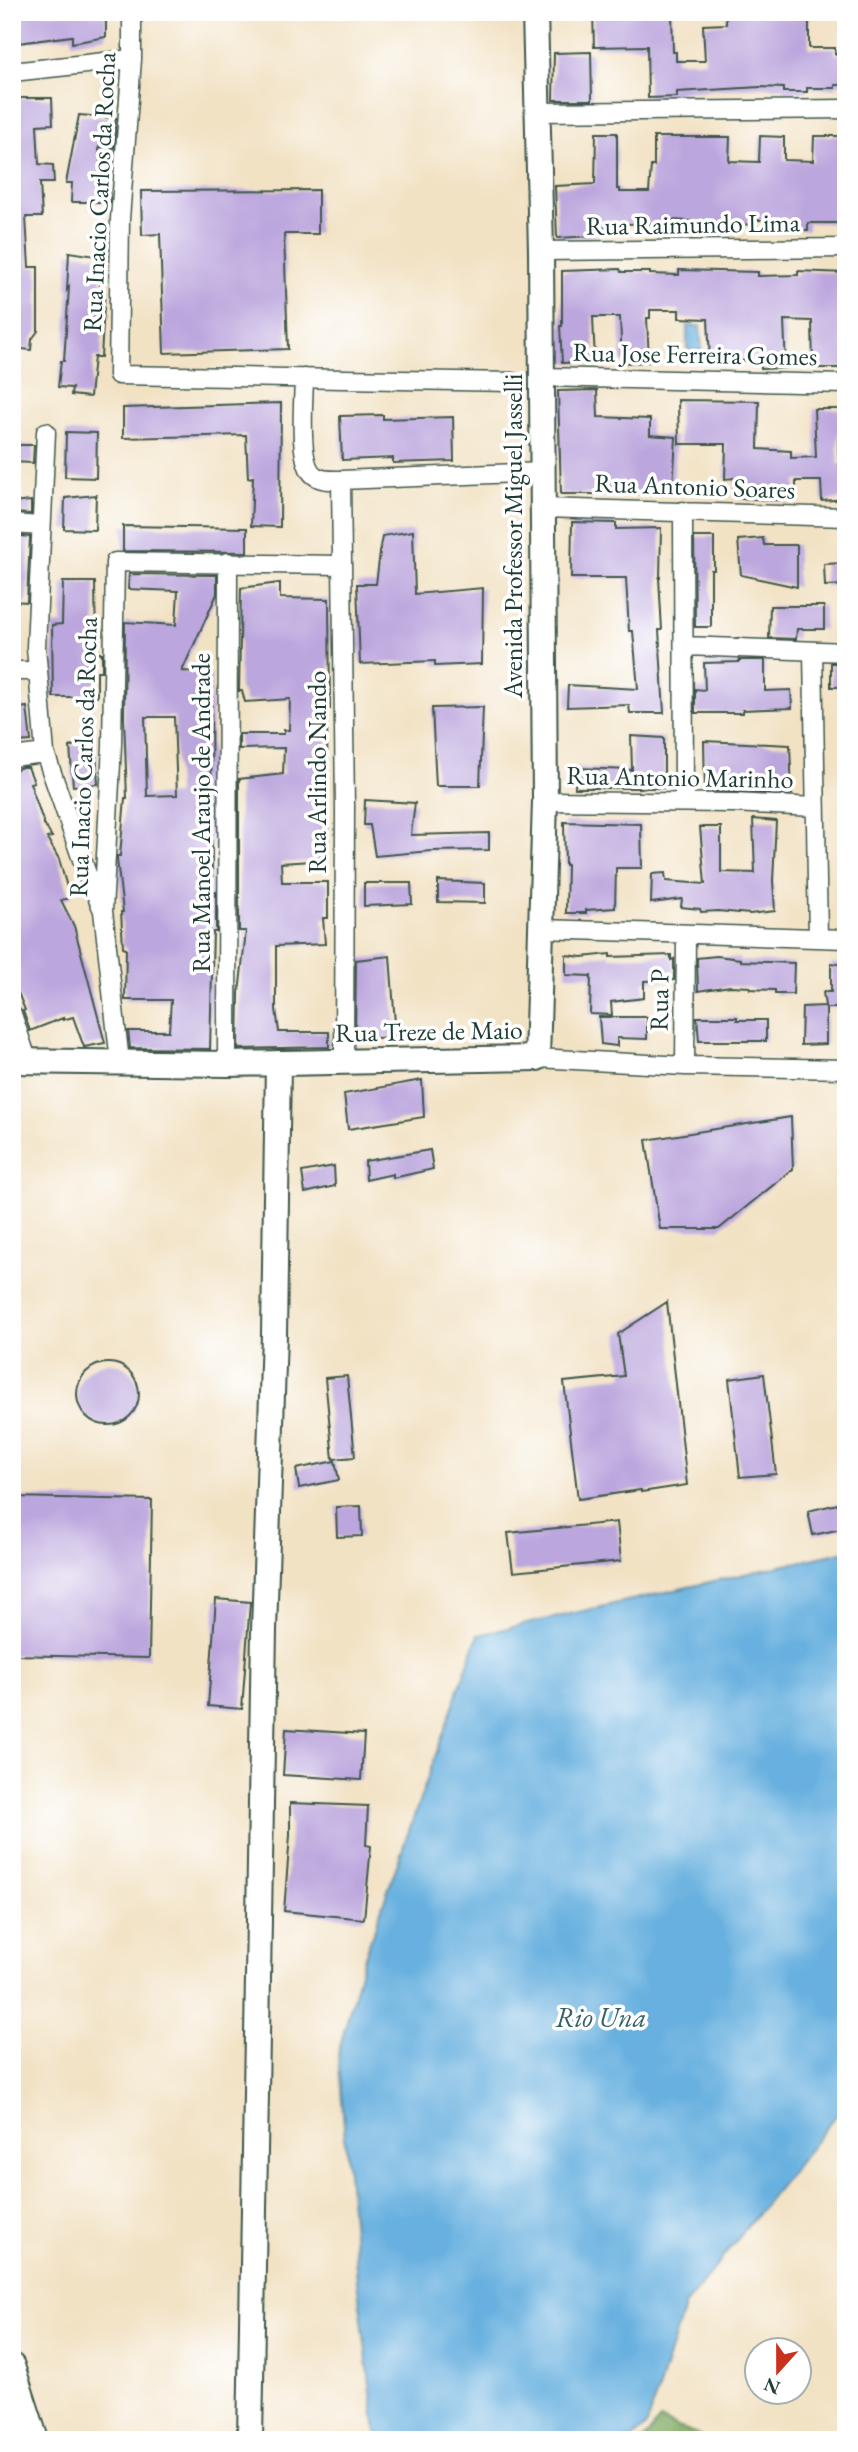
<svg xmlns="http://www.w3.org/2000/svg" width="858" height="2452" font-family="'EB Garamond',serif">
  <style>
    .forest { fill: #7da961; stroke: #4e734a; stroke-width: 2 }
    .water { fill: #67b0df; stroke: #43768a; stroke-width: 2 }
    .building { fill: #bba6dd; fill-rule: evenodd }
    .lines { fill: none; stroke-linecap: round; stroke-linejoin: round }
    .street-casing { stroke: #3f564a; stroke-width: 21 }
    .secondary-casing { stroke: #3f564a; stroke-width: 28 }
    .street { stroke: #fff; stroke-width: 18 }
    .secondary { stroke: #fff; stroke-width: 24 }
    .labels { text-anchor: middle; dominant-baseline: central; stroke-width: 7; stroke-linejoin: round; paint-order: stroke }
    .street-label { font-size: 26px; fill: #1f3d34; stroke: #fff }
    .water-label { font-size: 28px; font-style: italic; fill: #356067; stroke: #fff }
  </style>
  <rect width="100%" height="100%" fill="#fff"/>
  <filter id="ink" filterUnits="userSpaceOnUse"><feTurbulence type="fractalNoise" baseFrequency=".0143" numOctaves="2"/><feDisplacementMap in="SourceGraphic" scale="14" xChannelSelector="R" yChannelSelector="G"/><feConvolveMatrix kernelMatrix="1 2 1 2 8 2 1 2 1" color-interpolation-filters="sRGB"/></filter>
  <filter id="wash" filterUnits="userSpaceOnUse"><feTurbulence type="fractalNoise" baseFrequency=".00686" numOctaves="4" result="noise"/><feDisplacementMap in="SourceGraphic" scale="28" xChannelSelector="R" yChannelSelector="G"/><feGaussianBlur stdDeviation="1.57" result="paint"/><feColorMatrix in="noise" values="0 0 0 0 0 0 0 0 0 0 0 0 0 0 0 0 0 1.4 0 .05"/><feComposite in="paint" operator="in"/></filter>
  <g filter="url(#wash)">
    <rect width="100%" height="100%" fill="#f2e2c4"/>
    <!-- forest -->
    <path class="forest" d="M660,2420l49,20h-66z"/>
    <!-- water -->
    <path class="water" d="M687,326h13l2,25 -15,-2z
      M846,1551v552l-161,202 -38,120 -16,15h-254l-20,-160 -19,-226 24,-90 116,-329z"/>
    <g id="blocks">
      <!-- building -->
      <path class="building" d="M19,12l87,3v22l-34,6v-7l-54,7z
        M593,12h79l1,40h3v9h29l-2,-36 23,-1v-12h83v36h26v6h11v31h-11v3h-28v4h-23v-4l-24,-1 -83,5v5l-29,1 -1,-52 -53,1z
        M591,52l1,48h-39l1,-47z
        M12,98h40l1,26 -16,1 2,39 14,1 1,18h-14l2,34h-16l3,50h9v64l-6,8 -1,11 -19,-2z
        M79,115l37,3 -2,30 -15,-1 3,37 7,1 1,17h-39l1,-19h-6z
        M596,133h21v56h3v3h29l2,-26h3v-29h76l-1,24 30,1 1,-26 24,1v23l29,1 1,-25h32v87h-38v7h-23v-10h-31v5l-81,-5v3l-54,1v4h-23l-1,8 -38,2 -2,-52 40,-2z
        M318,190v44h-34l4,115 -124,4 -4,-119 -18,1 -1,-44z
        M69,252l34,5 -3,32h5l-4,68h-7l-4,40 -19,-2 1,-7 -14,-1 3,-26h3l5,-74 -2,3z
        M620,269l1,3h29v2l29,1v-5l79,2v4l40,-1v-4l48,2v95h-33l-1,-47 -28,-1 2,48 -25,1 -1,-9 -50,2 -2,-43 -29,-1v-8h-29v8h-3l2,44 -27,1 -2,-46h-27l2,45 -33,1 -2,-37h2v-55z
        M597,390l1,27 52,2v16l26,2 -3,50 -21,-1v8h-91l-3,-103z
        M678,400l81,1 -1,48 33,2v7l25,-1 -2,-48h26l-2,40 1,16h7v34l-24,2 -1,-20h-25v20l-61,-3 -1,-20 -9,1 1,-35h-47z
        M281,403l-1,124 -29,-1 2,-49 -5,1 -2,-43 -123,3v-30z
        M383,415v4l70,-2 1,44 -61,2v-5l-51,2 -2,-44z
        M66,432l31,1 -1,45 -31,-1z
        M12,445h22l-1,18 -21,-1z
        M96,495l-1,35 -31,-1 1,-31z
        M31,501v13l-19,-1v-10z
        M572,522l44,1v6l45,-1 -1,50h-1l3,52h-3l5,83h-34l-1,-8 -62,2 1,-22 70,4 -5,-58h-4l-3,-53h-55z
        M123,526l124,2v24l-124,-1z
        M413,531l2,63 68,-6 -1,76 -47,2v-5l-75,3 -3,-80h19l6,-48z
        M12,535l18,2 -3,65 -15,-1z
        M694,537h20v33h-3v57h-16z
        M763,538l1,7h33v42l-56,-12 -3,-35z
        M846,563v22l-21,1 -1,-22z
        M129,574l88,1v19l-35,77 29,2 1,219h4v40h-3l-3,117 -80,-1 -2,-17h41l2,-31h-46l1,-52 -3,-1 -2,-35h2l-6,-53v-3h3l5,-58h2l-3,-81 1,-95 51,3 2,-34 -50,-2zM145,717h29l3,78 -30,1z
        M63,582h32l1,71h6v18h-5v26h-44l-1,-72 10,-1z
        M280,583v15l49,1 1,110h-3l1,151 -47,3 1,19h46v36h-5l2,26 -49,2v63l3,23h50v15l-91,2 1,-56 7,-62h-7v-152l44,-5 1,-26 -45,1v-15h45v-4h5l1,-31 -45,3 -3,-11h-3l2,-103z
        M770,606h54v23h-27l-1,10 -27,-1z
        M739,660h26v31l26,-1 1,18 -49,2v3h-48v-24l10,1 -1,-27 35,-1z
        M831,663h15v24h-15z
        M27,707l4,34 -16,1 -3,-33z
        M483,707l-3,79h-44l-4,-78z
        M95,736l3,48 -25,2 -3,-39z
        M631,736l33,2v50h-89l1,-20 56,2z
        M704,741l86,4 2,49 -87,-3z
        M22,767h6l6,15 -4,1 14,41 8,13 -5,1 12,21 11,39 -9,2 13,26 31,117 -21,4 -11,-30 -10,3v-2l-33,13 -7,-20 2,-1 -13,-32v-207z
        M365,800l50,3 -4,32 78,-2v17l-58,1 -56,5 -5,-31h-6z
        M753,819l23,2 -3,60 2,30 -25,3 -32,-3 -17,1 -1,-3 -19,-2 1,-8 -31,4 1,-29 13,-1 1,8 39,3 -5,-57h21v45l34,1z
        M564,822l77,2 1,44h-26l-1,40 -29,2v3h-20l1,-48h-2z
        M438,881l47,2v20l-47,-1z
        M364,883h47l1,21 -48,2z
        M610,954v3l61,-2v5l3,-1v21l-30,1v17l-33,4 1,13 -22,-1 1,-38 -25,-1v-20l16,2z
        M390,956l6,81 -41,2 1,-79z
        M717,956l23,3v2l54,2 -1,31h-18v-4l-25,-1v-2l-20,-1 -32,5 -1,-33z
        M831,963l15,2 -2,43h-18v36l-25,1 1,-38 23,-1 -2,-14h8z
        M599,1017h48v22l-30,-1v8l-16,-2z
        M697,1017h40v3h29v21h-67z
        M422,1080l2,37 -76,12 -4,-35z
        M791,1117l2,52 -74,60h-59l-14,-89z
        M430,1150l3,19 -40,9v-4l-27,6 -1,-19z
        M334,1166l1,20 -30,7 -3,-21z
        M667,1302l20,183 -46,7v-2l-63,9 -14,-117 60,-6 -6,-42z
        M77 1394a31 31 0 1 1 62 0a31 31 0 1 1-62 0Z
        M764,1374l12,100 -36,3 -11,-98z
        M347,1376l8,81 -22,2 -8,-81z
        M335,1461l4,19 -40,8 -3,-19z
        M12,1497l140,3 -3,158 -137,-3z
        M846,1502v26l-33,7 -5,-24z
        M361,1506l1,30 -25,1 -1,-30z
        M617,1522l4,39 -108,11 -5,-39z
        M216,1599l34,3 -8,107 -34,-3z
        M286,1729l78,5 -3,46 -78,-5z
        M290,1803l78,3 -2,39 5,1 -7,73 -80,-8 6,-76z"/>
    </g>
  </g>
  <g filter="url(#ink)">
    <use href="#blocks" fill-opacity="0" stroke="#3f564a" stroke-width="2"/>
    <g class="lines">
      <!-- street casing -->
      <g class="street-casing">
        <path id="street" d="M132,12v47l-12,160 -2,156 394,7
          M12,72l120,-13
          M537,112l309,-3
          M541,251l305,-3
          M542,377l304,7
          M304,378c0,21 -7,84 10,97 7,6 18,5 27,5l201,-8
          M46,432l-10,215 9,106 42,121 15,34
          M341,480l4,328 -1,255
          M542,508l304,9
          M683,511l1,291
          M12,524l29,2
          M685,646l161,6
          M813,651l5,287
          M12,671h26
          M12,757l33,-4
          M545,801l188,2 82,4
          M542,929l304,10
          M12,1014l16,48
          M537,1058l148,8 161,3
          M120,1062l-17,-151 9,-166 3,-183 226,3
          M227,1064l1,-502
          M685,1066l1,-132"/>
      </g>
      <!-- secondary casing -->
      <g class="secondary-casing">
        <path id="secondary" d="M12,1061l215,3 310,-6 8,-257 -4,-550 -6,-239
          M12,2366l24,74
          M250,2440l14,-810 10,-295 4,-272"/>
      </g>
      <!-- street -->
      <use href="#street" class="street"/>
      <!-- secondary -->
      <use href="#secondary" class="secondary"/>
    </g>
  </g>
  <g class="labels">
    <!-- street labels -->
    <g class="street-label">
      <text transform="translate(99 192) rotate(-87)">Rua Inacio Carlos da Rocha</text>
      <text transform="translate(693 224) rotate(-1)">Rua Raimundo Lima</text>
      <text transform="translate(695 354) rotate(1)">Rua Jose Ferreira Gomes</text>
      <text transform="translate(695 486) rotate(2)">Rua Antonio Soares</text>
      <text transform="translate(513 536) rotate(-90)">Avenida Professor Miguel Jasselli</text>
      <text transform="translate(83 757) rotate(-88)">Rua Inacio Carlos da Rocha</text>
      <text transform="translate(317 772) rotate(-90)">Rua Arlindo Nando</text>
      <text transform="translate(680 777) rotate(1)">Rua Antonio Marinho</text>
      <text transform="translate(201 813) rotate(-90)">Rua Manoel Araujo de Andrade</text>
      <text transform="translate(659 1000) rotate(-89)">Rua P</text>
      <text transform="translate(429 1031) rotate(-1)">Rua Treze de Maio</text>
    </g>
    <!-- water labels -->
    <g class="water-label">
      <text x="601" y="2017">Rio Una</text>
    </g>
  </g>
  <!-- margin -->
  <rect width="858" height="2452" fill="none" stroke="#fff" stroke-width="42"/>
  <!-- north arrow -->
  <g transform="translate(778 2371) rotate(201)"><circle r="33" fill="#ffffff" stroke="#a5b1ae" stroke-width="2"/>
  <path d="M0-5L12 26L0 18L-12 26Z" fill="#c8321e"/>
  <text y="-10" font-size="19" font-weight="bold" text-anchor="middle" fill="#1f3d34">N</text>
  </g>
</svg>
